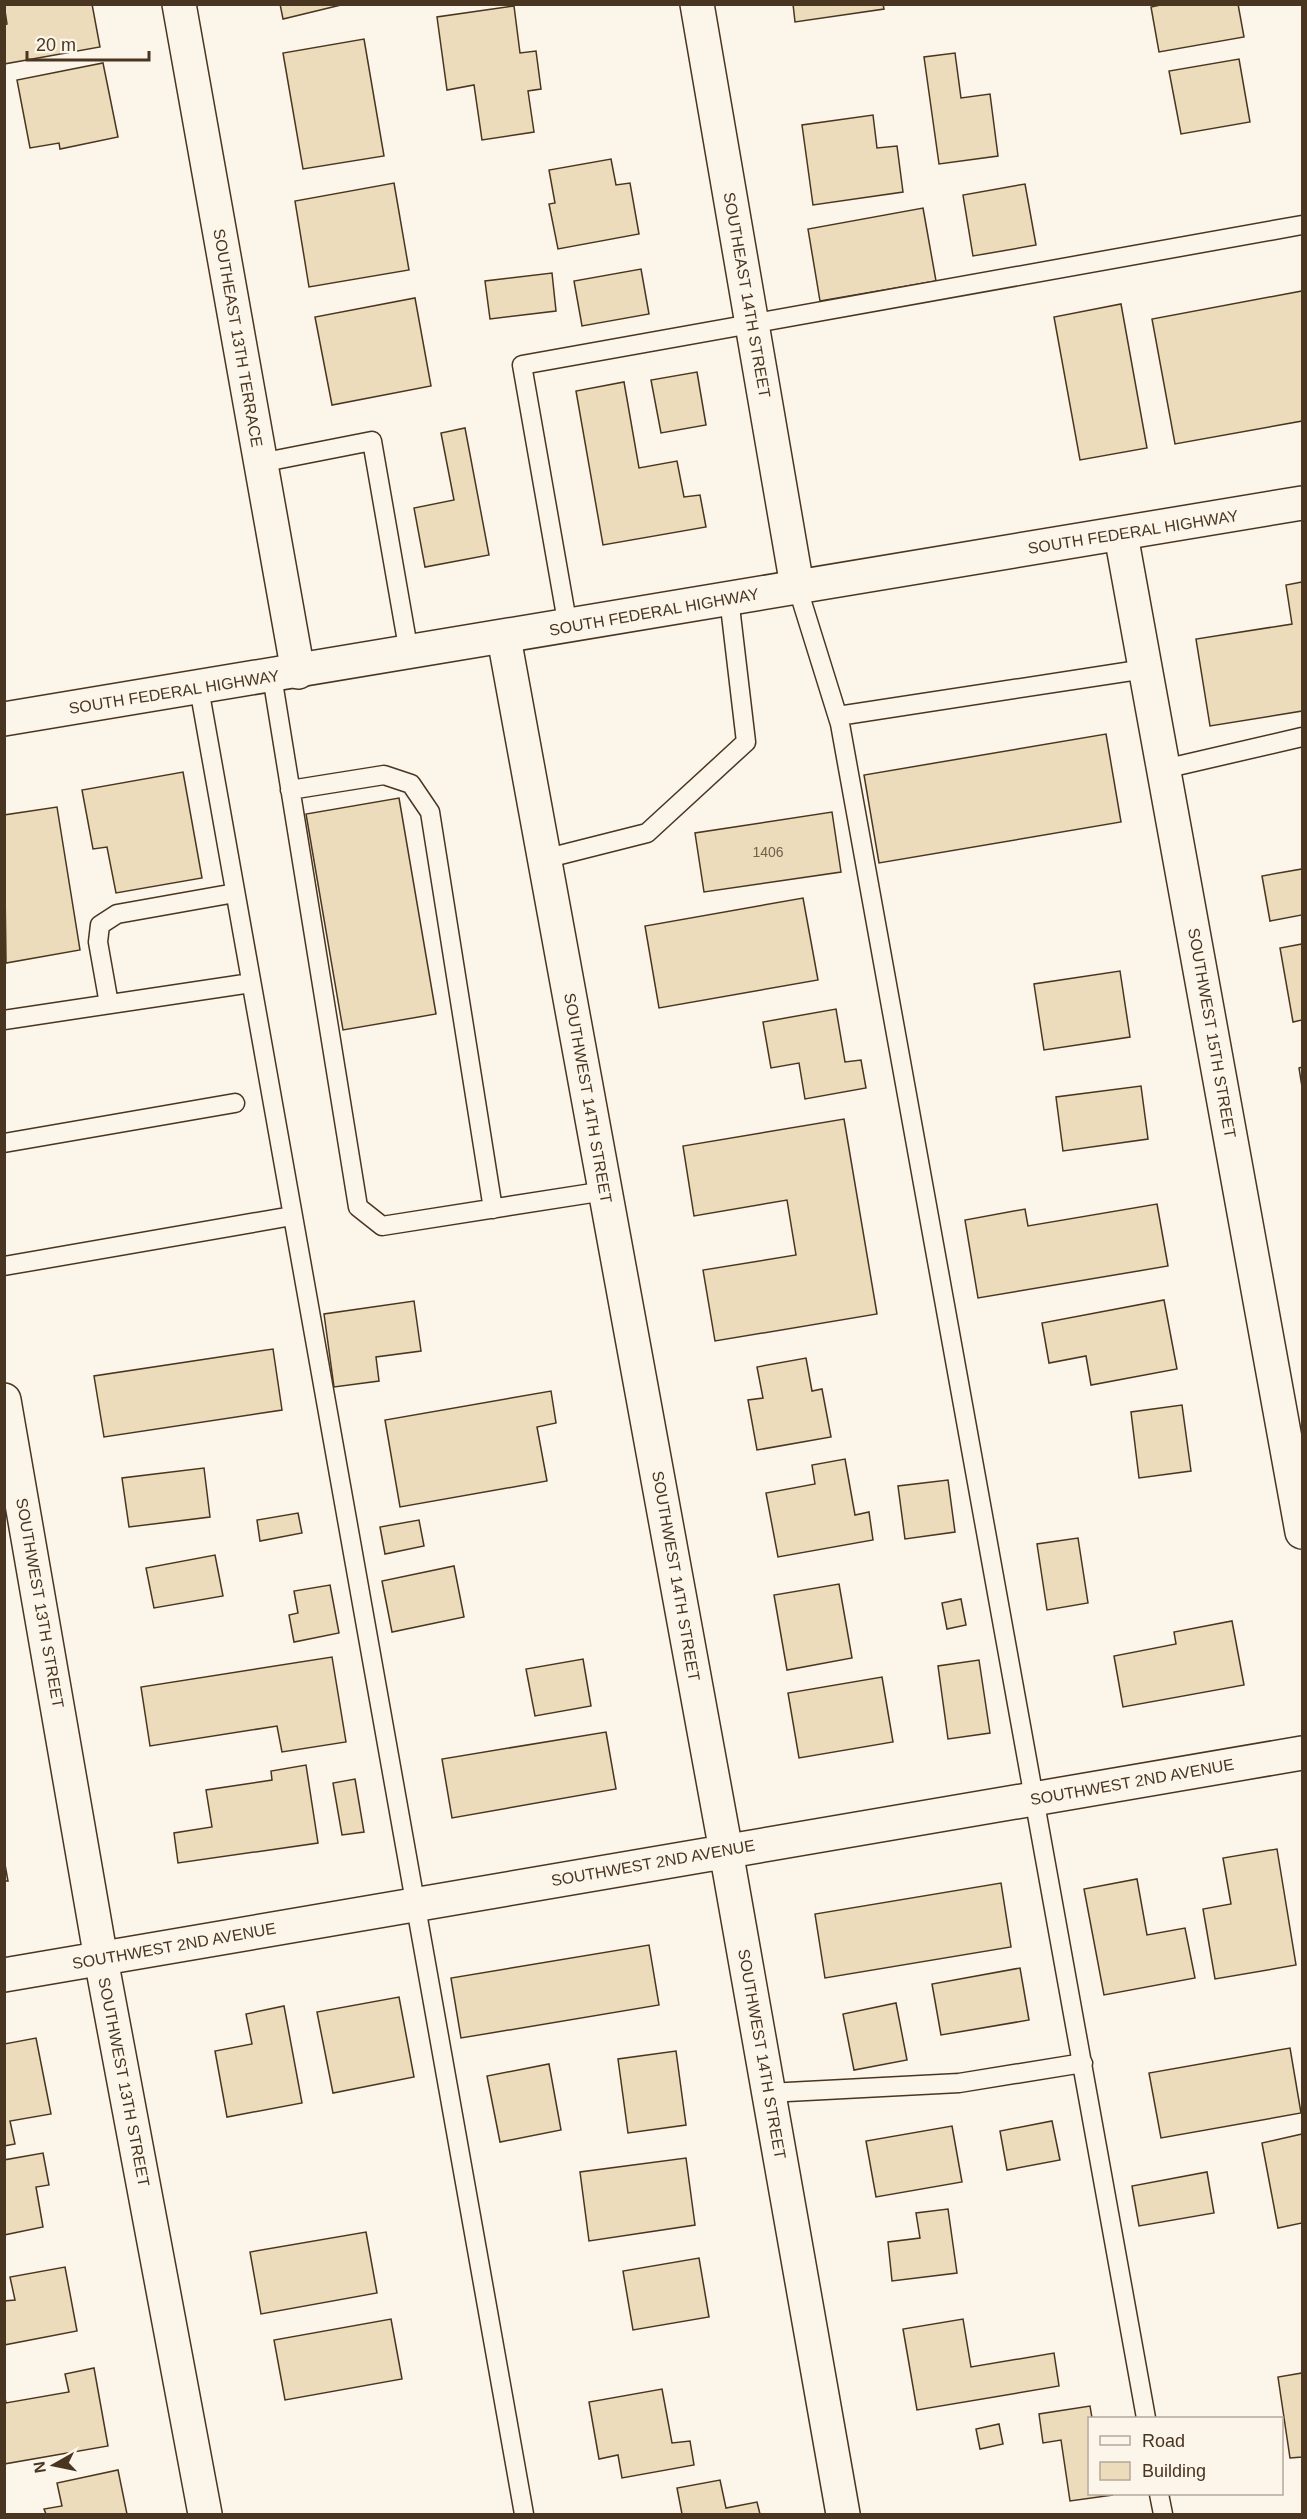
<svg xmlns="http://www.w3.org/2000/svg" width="1307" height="2519" font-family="Helvetica,sans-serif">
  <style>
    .building { fill: #ecdcbc; stroke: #4a3520; stroke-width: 1.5 }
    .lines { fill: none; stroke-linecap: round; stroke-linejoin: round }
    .service-casing { stroke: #4a3520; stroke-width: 21 }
    .minor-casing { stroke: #4a3520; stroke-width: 36 }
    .primary-casing { stroke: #4a3520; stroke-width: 36 }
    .service { stroke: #fbf6e9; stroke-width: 18 }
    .minor { stroke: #fbf6e9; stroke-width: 33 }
    .primary { stroke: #fbf6e9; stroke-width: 33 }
    .labels { text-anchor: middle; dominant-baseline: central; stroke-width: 4.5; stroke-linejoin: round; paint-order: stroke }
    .number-label { font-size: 14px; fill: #725f47 }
    .street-label { font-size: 16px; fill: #4a3520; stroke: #fbf6e9 }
  </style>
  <rect width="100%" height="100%" fill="#fbf6e9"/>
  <!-- building -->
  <path class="building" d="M4,4h88l8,43 -96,17v-39l3,-1z
    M280,4h65l-62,15z
    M793,4h90l1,5 -89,13z
    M1165,4h73l6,33 -85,15 -8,-45z
    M514,6l6,47 16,-2 5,38 -13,2 6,41 -52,8 -8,-55 -27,5 -10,-73z
    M364,39l20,117 -81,13 -20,-116z
    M955,53l6,45 29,-4 8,62 -59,8 -15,-107z
    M1239,59l11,63 -69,12 -12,-63z
    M103,63l15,74 -58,12 -1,-6 -29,5 -13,-68z
    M873,115l4,33 20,-2 6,46 -90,13 -11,-80z
    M611,159l5,26 14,-2 9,51 -81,15 -9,-45 6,-1 -6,-33z
    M394,183l15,87 -100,17 -14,-86z
    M1025,184l11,61 -63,11 -10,-61z
    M923,208l13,73 -116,20 -12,-72z
    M641,269l8,45 -67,12 -8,-45z
    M552,273l4,38 -66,8 -5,-38z
    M1302,291v130l-127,23 -23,-125z
    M415,298l16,88 -99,19 -17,-88z
    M1121,304l26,144 -67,12 -26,-143z
    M697,372l9,53 -45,8 -10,-53z
    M624,382l15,86 38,-7 7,36 16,-2 6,32 -103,18 -27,-154z
    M465,428l24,127 -64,12 -11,-59 40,-8 -13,-67z
    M1302,582v129l-92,15 -14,-87 96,-15 -6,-39z
    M1106,734l15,88 -242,41 -15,-88z
    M183,772l19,106 -86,15 -9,-46 -14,2 -11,-59z
    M399,798l37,216 -93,16 -37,-216z
    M57,807l23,143 -74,13 -2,-148z
    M832,812l9,60 -137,20 -9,-59z
    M1302,869v46l-32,6 -8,-45z
    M803,898l15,82 -159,28 -14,-82z
    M1302,944v76l-9,2 -13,-74z
    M1120,971l10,66 -86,13 -10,-66z
    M836,1009l9,53 16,-2 5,28 -61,11 -6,-36 -28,5 -8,-46z
    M1302,1067v20l-3,-19z
    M1141,1086l7,53 -85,12 -7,-54z
    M844,1119l33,195 -162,27 -12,-71 93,-15 -9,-55 -93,16 -11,-70z
    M1157,1204l11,62 -190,32 -13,-78 60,-11 3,17z
    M1164,1300l13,69 -86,16 -5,-29 -37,7 -7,-40z
    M414,1301l7,50 -45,6 3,24 -45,6 -10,-73z
    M273,1349l9,61 -178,27 -10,-61z
    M806,1358l6,33 10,-2 9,48 -74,13 -9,-50 15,-2 -6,-31z
    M551,1391l5,32 -19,4 10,54 -147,26 -15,-87z
    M1182,1405l9,66 -52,7 -8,-66z
    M845,1459l10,56 14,-3 4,28 -95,17 -12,-64 49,-9 -3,-19z
    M204,1468l6,49 -81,10 -7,-49z
    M948,1480l7,52 -50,7 -7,-53z
    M298,1513l4,20 -42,8 -3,-21z
    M419,1520l5,26 -39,8 -5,-27z
    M1078,1538l10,65 -41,7 -10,-66z
    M215,1555l8,41 -69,12 -8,-40z
    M454,1566l10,51 -72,15 -10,-51z
    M839,1584l13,74 -65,12 -13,-75z
    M330,1585l9,48 -45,9 -5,-27 9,-2 -4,-22z
    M961,1599l5,26 -19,4 -5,-26z
    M1232,1621l12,64 -121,22 -9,-51 62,-12 -2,-12z
    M332,1657l14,85 -64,10 -5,-26 -127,20 -9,-59z
    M583,1659l8,47 -56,10 -9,-47z
    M979,1660l11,73 -42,6 -10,-73z
    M882,1677l11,65 -94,16 -11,-65z
    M606,1732l10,57 -164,29 -10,-59z
    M306,1765l12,78 -140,20 -4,-30 38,-6 -6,-37 66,-10 -1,-9z
    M355,1779l9,53 -22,3 -9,-52z
    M1277,1849l19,116 -81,14 -12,-70 28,-5 -8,-46z
    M4,1859l4,22h-4z
    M1137,1879l10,56 38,-7 10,50 -91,17 -20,-106z
    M1001,1883l10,64 -186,31 -10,-64z
    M649,1945l10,60 -198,33 -10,-60z
    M1020,1968l9,52 -88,15 -9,-51z
    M399,1997l15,80 -81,16 -16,-81z
    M896,2003l11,57 -53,10 -11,-56z
    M284,2006l18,97 -75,14 -12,-66 37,-7 -6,-30z
    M36,2038l15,76 -41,7 5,23 -11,2v-102z
    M1290,2048l11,65 -140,25 -12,-65z
    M676,2051l10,74 -58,8 -10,-74z
    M549,2064l12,66 -61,12 -13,-66z
    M1052,2121l8,39 -53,10 -7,-39z
    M952,2126l10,56 -86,15 -10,-56z
    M1302,2134v89l-24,5 -16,-85z
    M43,2153l6,32 -13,2 7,40 -39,8v-75z
    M686,2158l9,67 -106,16 -9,-69z
    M1207,2172l7,41 -75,13 -7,-40z
    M948,2209l9,64 -65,8 -4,-39 32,-4 -4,-25z
    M366,2232l11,61 -116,21 -11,-62z
    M699,2258l10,59 -76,13 -10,-59z
    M65,2267l12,64 -73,14v-44l11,-1 -5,-23z
    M391,2319l11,60 -117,21 -11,-60z
    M963,2319l8,48 83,-14 5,33 -142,24 -14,-81z
    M94,2368l14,78 -104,18v-71l2,10 63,-11 -4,-18z
    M1302,2373v84l-12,1 -12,-81z
    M662,2389l10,54 18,-2 4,24 -72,13 -4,-23 -19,4 -10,-57z
    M1090,2406l2,12h-2v76l23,1 -43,6 -9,-61 -18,3 -4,-29z
    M999,2424l4,20 -23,5 -4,-20z
    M118,2470l9,44h-81l-2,-5 18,-3 -5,-23z
    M720,2480l6,28 31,-6 3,12h-78l-5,-26z"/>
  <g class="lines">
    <!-- service casing -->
    <g class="service-casing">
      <path id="service" d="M260,463l112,-22 37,212
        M797,586l43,138 306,1694
        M568,627l-46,-262 780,-140
        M272,676l86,531 24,19 223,-35
        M199,688l325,1826
        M838,716l307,-47
        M1164,769l138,-32
        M290,790l94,-15 27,9 19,28 63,397
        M544,859l103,-26 99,-91 -17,-144
        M109,1004l-11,-62 2,-17 17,-11 118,-21
        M4,1020l247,-37
        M4,1143l231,-40
        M4,1266l288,-50
        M768,2093l191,-10 124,-20
        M1159,2494l4,20"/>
    </g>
    <!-- minor casing -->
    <g class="minor-casing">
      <path id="minor" d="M179,4l119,668
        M697,4l100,582
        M1121,535l181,997
        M504,638l222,1213 117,663
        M4,1400l97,559 104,555
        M4,1975l1298,-222"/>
    </g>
    <!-- primary casing -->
    <g class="primary-casing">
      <path id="primary" d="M4,719l1298,-216"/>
    </g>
    <!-- service -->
    <use href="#service" class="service"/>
    <!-- minor -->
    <use href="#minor" class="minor"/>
    <!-- primary -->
    <use href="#primary" class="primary"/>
  </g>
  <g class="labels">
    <!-- number labels -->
    <g class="number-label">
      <text x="768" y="852">1406</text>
    </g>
    <!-- street labels -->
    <g class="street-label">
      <text transform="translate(747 295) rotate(80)">SOUTHEAST 14TH STREET</text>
      <text transform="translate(238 338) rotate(80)">SOUTHEAST 13TH TERRACE</text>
      <text transform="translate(1133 532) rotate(-9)">SOUTH FEDERAL HIGHWAY</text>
      <text transform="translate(654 612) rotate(-10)">SOUTH FEDERAL HIGHWAY</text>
      <text transform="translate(174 692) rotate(-9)">SOUTH FEDERAL HIGHWAY</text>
      <text transform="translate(1212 1033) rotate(80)">SOUTHWEST 15TH STREET</text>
      <text transform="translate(588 1098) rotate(80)">SOUTHWEST 14TH STREET</text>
      <text transform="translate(676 1576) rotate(80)">SOUTHWEST 14TH STREET</text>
      <text transform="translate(40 1603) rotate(80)">SOUTHWEST 13TH STREET</text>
      <text transform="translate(1132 1782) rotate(-10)">SOUTHWEST 2ND AVENUE</text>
      <text transform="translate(653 1863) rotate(-10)">SOUTHWEST 2ND AVENUE</text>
      <text transform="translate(174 1946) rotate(-10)">SOUTHWEST 2ND AVENUE</text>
      <text transform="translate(762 2054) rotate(80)">SOUTHWEST 14TH STREET</text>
      <text transform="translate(124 2082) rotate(79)">SOUTHWEST 13TH STREET</text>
    </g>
  </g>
  <!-- border -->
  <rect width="1307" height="2519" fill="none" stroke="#4a3520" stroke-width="12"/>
  <!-- legend -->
  <rect x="1088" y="2417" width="195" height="78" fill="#fbf6e9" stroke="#b4a999" stroke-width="1.5"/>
  <rect x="1100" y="2436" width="30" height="9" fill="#fbf6e9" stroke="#b4a999" stroke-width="1.5"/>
  <text x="1142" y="2447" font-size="18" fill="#4a3520">Road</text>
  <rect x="1100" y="2462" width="30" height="18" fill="#ecdcbc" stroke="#b4a999" stroke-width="1.5"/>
  <text x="1142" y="2477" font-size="18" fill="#4a3520">Building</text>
  <!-- north arrow -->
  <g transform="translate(54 2465) rotate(261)" stroke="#fbf6e9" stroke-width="4.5" paint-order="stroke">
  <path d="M0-4.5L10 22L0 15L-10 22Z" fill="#4a3520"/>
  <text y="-9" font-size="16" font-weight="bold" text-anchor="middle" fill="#4a3520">N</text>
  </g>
  <!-- scale -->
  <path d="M27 51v9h122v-9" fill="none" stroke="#4a3520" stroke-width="3"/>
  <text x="36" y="51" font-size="18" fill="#4a3520" stroke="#fbf6e9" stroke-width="4.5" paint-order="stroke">20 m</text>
</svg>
